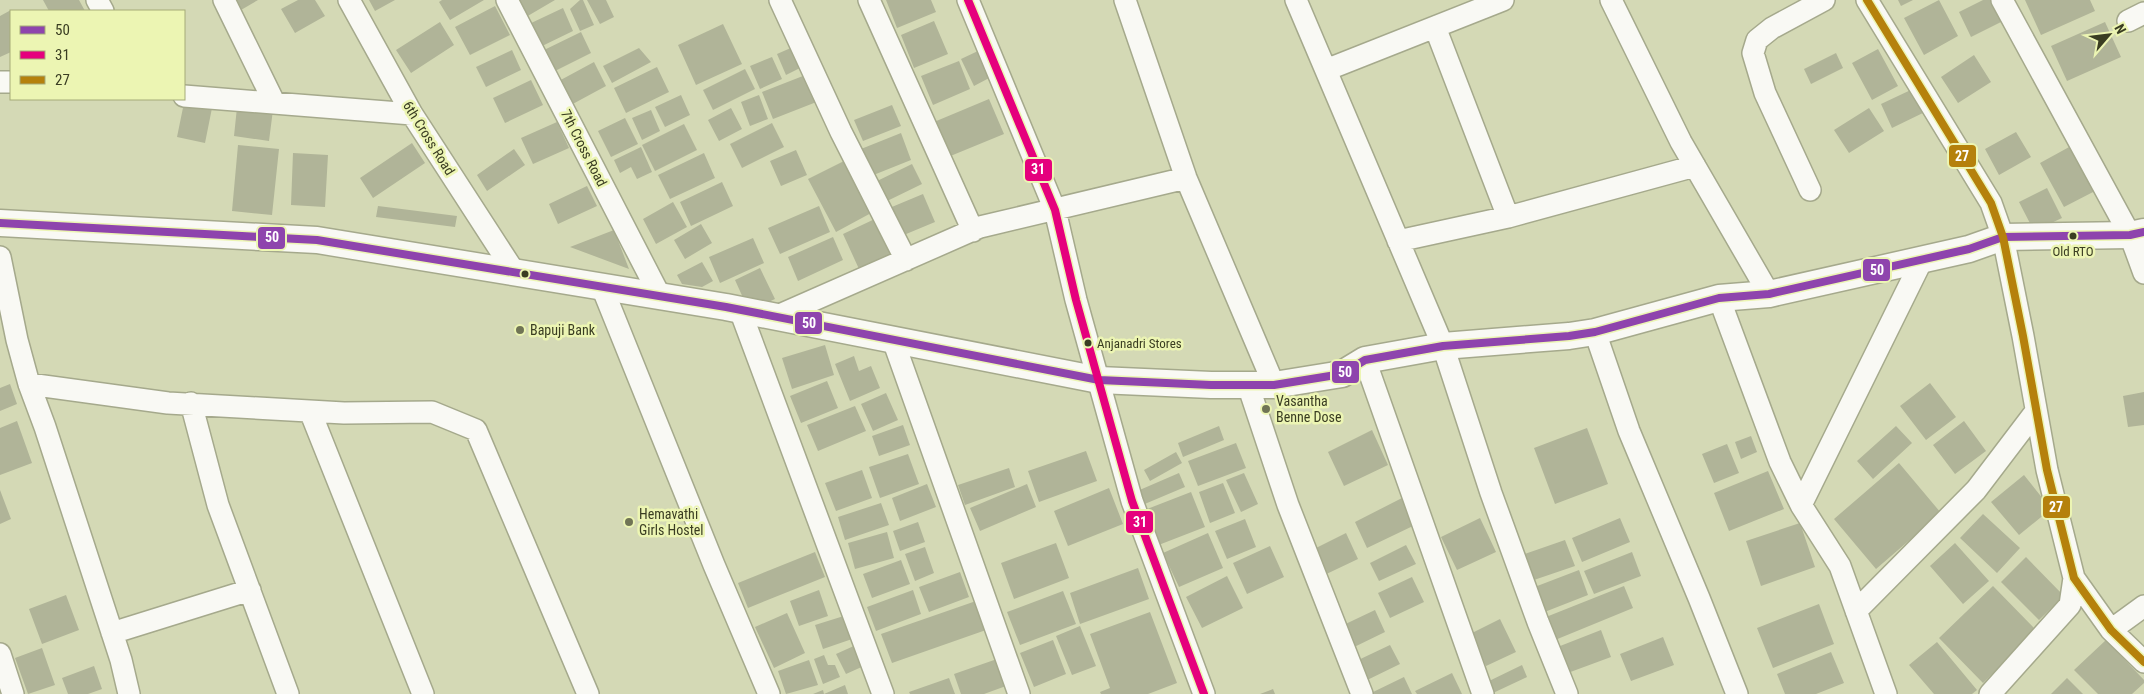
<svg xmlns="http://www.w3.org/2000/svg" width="2144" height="694" font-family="'Roboto Condensed',sans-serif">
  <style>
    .building { fill: #b0b498 }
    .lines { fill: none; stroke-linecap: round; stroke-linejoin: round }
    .minor-casing { stroke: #a5a98c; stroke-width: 24 }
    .tertiary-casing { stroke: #a5a98c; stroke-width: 29 }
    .minor { stroke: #f9f9f4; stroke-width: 21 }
    .tertiary { stroke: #f9f9f4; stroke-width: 26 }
    .bus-1-casing { stroke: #ecf5b3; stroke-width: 11 }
    .bus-2-casing { stroke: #ecf5b3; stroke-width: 11 }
    .bus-3-casing { stroke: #ecf5b3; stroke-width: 11 }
    .bus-1 { stroke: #8e44ad; stroke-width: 8 }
    .bus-2 { stroke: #e5007d; stroke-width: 8 }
    .bus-3 { stroke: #b5810c; stroke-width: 8 }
    .bus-dot { fill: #3a3d22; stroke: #ecf5b3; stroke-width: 2 }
    .poi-dot { fill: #707455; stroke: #ecf5b3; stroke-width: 2 }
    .labels { text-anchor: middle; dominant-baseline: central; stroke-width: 5; stroke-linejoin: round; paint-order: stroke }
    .bus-label { font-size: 13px; fill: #3a3d22; stroke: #ecf5b3 }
    .street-label { font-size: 14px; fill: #3a3d22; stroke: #ecf5b3 }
    .poi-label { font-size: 14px; fill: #3a3d22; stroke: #ecf5b3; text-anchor: start }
    .line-badge { stroke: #ecf5b3; stroke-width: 2 }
    .badge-label { font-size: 14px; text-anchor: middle; font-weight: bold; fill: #fff }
  </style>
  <rect width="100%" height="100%" fill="#d4d9b5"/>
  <!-- building -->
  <path class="building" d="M43,0h36l6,11h-36z
    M236,0h22l-17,10z
    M298,0h17l10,16 -30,17 -14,-24z
    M369,0h26l-20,11z
    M442,0h42l-34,20 -11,-18z
    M517,0h38l-29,17z
    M580,0h3l11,25 -14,6 -10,-22z
    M587,0h19l8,17 -14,7z
    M886,0h45l5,12 -39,16z
    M1898,0h15l-12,6z
    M1939,0l19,36 -34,19 -20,-37z
    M1983,0h12l10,20 -34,17 -12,-25z
    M2025,0h65l5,11 -54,24z
    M495,6l15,29 -40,20 -15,-28z
    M563,8l10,23 -35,17 -11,-23z
    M11,10v42l-11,5v-41z
    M934,21l14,33 -34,14 -13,-33z
    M440,22l14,23 -43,28 -15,-23z
    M2105,22l16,35 -54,24 -16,-35z
    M723,24l19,40 -46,21 -18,-40z
    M581,32l10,21 -38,19 -11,-21z
    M793,47l9,20 -16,8 -9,-21z
    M639,48l12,14 -39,21 -9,-17z
    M1878,49l20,37 -26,14 -20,-37z
    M512,50l9,20 -35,17 -10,-20z
    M978,51l13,26 -17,9 -13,-27z
    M1836,53l7,15 -32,16 -7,-15z
    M1974,55l17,27 -33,21 -17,-26z
    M772,57l10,22 -22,10 -10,-23z
    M959,61l11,28 -37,16 -12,-29z
    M594,62l12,24 -37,20 -12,-24z
    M657,67l12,25 -43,21 -12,-25z
    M745,69l10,20 -42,21 -10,-20z
    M808,74l11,27 -46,18 -11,-27z
    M531,80l12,25 -38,18 -12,-25z
    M1915,88l12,23 -35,17 -11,-24z
    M186,93l28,5 -9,45 -28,-6z
    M681,95l9,20 -25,12 -10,-20z
    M759,95l9,24 -18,7 -9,-24z
    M238,98l36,4 -5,39 -35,-5z
    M989,99l15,35 -56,23 -14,-35z
    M892,105l9,21 -38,15 -9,-21z
    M731,108l11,21 -23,12 -11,-21z
    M1869,108l15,23 -35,22 -15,-23z
    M651,110l9,21 -18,9 -10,-22z
    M625,118l13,26 -27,13 -13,-26z
    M557,122l12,26 -36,16 -12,-26z
    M772,123l12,24 -42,21 -12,-24z
    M684,124l13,26 -42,21 -13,-26z
    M2016,132l15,25 -32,18 -14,-26z
    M901,133l10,27 -40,16 -10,-27z
    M412,143l13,20 -52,35 -13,-20z
    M238,145l41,4 -7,66 -40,-4z
    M2071,146l24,45 -31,16 -24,-44z
    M641,147l11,25 -15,7 -6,-12 -11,6 -6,-13z
    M514,149l11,16 -38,26 -10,-16z
    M796,150l11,25 -26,11 -11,-25z
    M293,153l35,2 -3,52 -34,-2z
    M704,153l11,25 -45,21 -12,-24z
    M846,160l27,52 -37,20 -28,-53z
    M912,164l10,20 -39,19 -10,-20z
    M722,182l11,24 -42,20 -11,-24z
    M587,186l10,20 -39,18 -9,-20z
    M2047,188l15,30 -28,13 -15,-29z
    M923,194l12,28 -36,15 -12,-28z
    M673,202l14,25 -31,17 -13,-25z
    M378,206l79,10 -2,11 -79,-10z
    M819,206l11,26 -50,22 -12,-26z
    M879,217l16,35 -36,17 -16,-35z
    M701,224l11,19 -27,16 -11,-19z
    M614,230l15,39 -59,-22z
    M833,237l10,23 -45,21 -10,-24z
    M753,238l11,25 -44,20 -11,-26z
    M702,262l11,19 -11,6 -20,-3 -5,-9z
    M760,268l15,31 -26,12 -14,-31z
    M825,345l9,30 -42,14 -10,-31z
    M854,356l5,15 12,-5 9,22 -30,13 -15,-37z
    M827,381l11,27 -37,15 -11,-27z
    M1930,383l26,34 -30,23 -26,-34z
    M10,384l7,20 -17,7v-23z
    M2144,392v33l-16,2 -5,-31z
    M886,393l12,27 -25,11 -12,-27z
    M855,406l11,25 -48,20 -11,-26z
    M17,421l15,42 -32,12v-47z
    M1964,421l22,30 -31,23 -22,-29z
    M903,425l7,20 -31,11 -7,-20z
    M1219,426l5,14 -41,17 -5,-14z
    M1896,426l16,17 -39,36 -16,-18z
    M1587,428l21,56 -53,20 -21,-56z
    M1372,430l16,35 -44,21 -16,-34z
    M1751,436l6,16 -16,7 -6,-17z
    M1236,443l10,25 -48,18 -10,-25z
    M1727,444l12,29 -25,10 -12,-29z
    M1086,451l11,30 -58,21 -11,-31z
    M1176,452l6,11 -32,18 -6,-11z
    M908,454l11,30 -39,14 -11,-31z
    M1899,463l42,50 -65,56 -42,-50z
    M1009,468l6,19 -50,18 -7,-20z
    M862,470l10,28 -36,13 -11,-28z
    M1768,471l16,38 -55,22 -15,-38z
    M1179,473l6,14 -45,19 -5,-14z
    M1244,473l14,31 -17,8 -15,-32z
    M2024,475l27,34 -32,26 -28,-33z
    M1223,483l12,30 -25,10 -11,-31z
    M927,484l9,23 -36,14 -8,-23z
    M1027,484l9,23 -56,24 -10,-23z
    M1109,488l14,36 -55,22 -14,-35z
    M0,490l11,29 -11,5z
    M1191,492l14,35 -49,19 -14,-35z
    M1402,498l13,27 -48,23 -12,-26z
    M881,503l8,22 -44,15 -7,-23z
    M1983,514l37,34 -23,25 -37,-35z
    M1480,518l16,34 -39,18 -16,-33z
    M1620,518l10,24 -48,20 -10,-24z
    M1245,519l11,28 -29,12 -12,-28z
    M918,522l7,20 -25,9 -7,-20z
    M1800,523l15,44 -54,19 -15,-45z
    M887,532l7,26 -39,11 -7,-26z
    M1208,533l15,35 -44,19 -16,-34z
    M1346,533l12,26 -40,19 -12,-25z
    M1565,540l10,26 -44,15 -9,-26z
    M1056,543l13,35 -55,21 -13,-36z
    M1955,543l34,38 -26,23 -33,-38z
    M1406,545l10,19 -37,17 -9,-18z
    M1270,546l14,31 -37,17 -14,-31z
    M925,547l9,26 -19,8 -10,-27z
    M815,552l10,25 -77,31 -10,-25z
    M1632,552l9,24 -47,18 -10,-23z
    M2026,557l38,39 -25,24 -38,-38z
    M901,560l9,24 -38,14 -9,-24z
    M1138,568l11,31 -69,25 -10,-31z
    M1579,570l9,25 -46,18 -10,-25z
    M960,572l9,25 -40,15 -10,-25z
    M1227,576l16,32 -41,20 -16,-31z
    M1412,577l12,25 -34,16 -12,-25z
    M1624,586l9,22 -78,32 -9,-23z
    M1993,586l44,45 -54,52 -44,-45z
    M819,590l9,26 -29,10 -9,-25z
    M913,590l8,24 -45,17 -9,-24z
    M1063,591l13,33 -56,21 -13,-33z
    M66,595l13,35 -37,14 -13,-35z
    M976,601l10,29 -94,33 -11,-29z
    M1819,604l15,40 -61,24 -16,-40z
    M1375,610l10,22 -39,19 -11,-22z
    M1150,612l27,71 -29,11h-47l-1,-2 10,-4 -20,-54z
    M787,613l18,40 -31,15 -19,-41z
    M847,615l8,23 -32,11 -8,-24z
    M1500,619l16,33 -30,14 -16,-32z
    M1080,626l16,40 -24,9 -16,-39z
    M1601,630l10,27 -46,17 -10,-26z
    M1663,637l11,28 -43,16 -11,-27z
    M1053,640l13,34 -32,13 -14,-34z
    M2106,640l38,40v3l-12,11h-34l-24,-24z
    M1937,642l40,48 -5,4h-38l-25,-29z
    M856,645l10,20 -20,9 -10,-20z
    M1390,645l10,19 -39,19 -9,-20z
    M42,648l13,37 -27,9 -13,-36z
    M1831,652l13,31 -28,11h-31l-8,-20z
    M824,655l4,10h7l5,12 -17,7 -9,-25z
    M997,659l9,27 -22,8h-23l-7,-20z
    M809,660l9,25 -32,9 -8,-23z
    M1522,665l5,12 -34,16 -6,-11z
    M94,666l8,23 -14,5h-20l-6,-16z
    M1452,673l10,21h-45l-2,-3z
    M1404,677l8,17h-43z
    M949,678l6,16h-45l-1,-2z
    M2067,678l16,16h-32z
    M845,685l3,9h-35l10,-4 1,4z
    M1273,689l2,5h-15z"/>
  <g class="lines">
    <!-- minor casing -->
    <g class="minor-casing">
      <path id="minor" d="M97,0l6,11
        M224,0l50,102
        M349,0l63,114 103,159
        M507,0l153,296
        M780,0l61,132 65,128
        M869,0l104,231
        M968,0l87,210 21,90 56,201 72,193
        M1125,0l61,178 88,207
        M1296,0l147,346 48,147 47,129 29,72
        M1611,0l70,142 88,152
        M1867,0l124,203 12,34 20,99 24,134 27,108 37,52 33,32
        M2002,0l128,235 14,38
        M2128,21l16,-8
        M1435,27l73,190
        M1326,70l177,-70
        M0,82h11
        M184,96l228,18
        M1810,190l-45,-97 -12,-40 4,-13 15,-12 52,-28
        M1398,241l110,-24 187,-51
        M0,257l17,83 12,44 16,43 76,233 8,34
        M602,287l112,278 55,129
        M1719,298l61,164 21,43 39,61 46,128
        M740,310l143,384
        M775,317l205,-90 206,-49
        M1595,332l34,99 70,167 38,96
        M893,340l126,354
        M1365,360l118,334
        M29,384l139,19 176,10 88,-1 44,18 112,264
        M1248,385l40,120 74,189
        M191,403l27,102 70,189
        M310,411l113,283
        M1801,505l121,-245
        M1856,611l120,-121 60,-79
        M2111,630l33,-24
        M112,633l138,-43
        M0,654l13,40
        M1990,694l80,-89 4,-27"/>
    </g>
    <!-- tertiary casing -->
    <g class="tertiary-casing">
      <path id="tertiary" d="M0,223l317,17 409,67 373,73 112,5h63l68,-11 23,-14 78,-14 126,-10 26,-4 124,-34 50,-4 200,-45 34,-12 127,-2 14,-3"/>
    </g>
    <!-- minor -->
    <use href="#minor" class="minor"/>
    <!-- tertiary -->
    <use href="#tertiary" class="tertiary"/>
    <!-- bus-1 casing -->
    <g class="bus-1-casing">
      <path id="bus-1" d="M0,223l317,17 409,67 373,73 112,5h63l68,-11 23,-14 78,-14 126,-10 26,-4 124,-34 50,-4 200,-45 34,-12 127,-2 14,-3"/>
    </g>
    <!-- bus-2 casing -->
    <g class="bus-2-casing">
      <path id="bus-2" d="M968,0l87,210 21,90 56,201 72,193"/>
    </g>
    <!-- bus-3 casing -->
    <g class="bus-3-casing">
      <path id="bus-3" d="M1867,0l124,203 12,34 20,99 24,134 27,108 37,52 33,32"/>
    </g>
    <!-- bus-1 -->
    <use href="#bus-1" class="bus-1"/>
    <!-- bus-2 -->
    <use href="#bus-2" class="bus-2"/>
    <!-- bus-3 -->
    <use href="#bus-3" class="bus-3"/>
  </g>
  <!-- markers -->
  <g class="bus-dot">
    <circle cx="2073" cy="236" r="4.5"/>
    <circle cx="525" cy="274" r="4.5"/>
    <circle cx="1088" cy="343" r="4.5"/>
  </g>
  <g class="poi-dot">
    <circle cx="520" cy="330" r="5"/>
    <circle cx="1266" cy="409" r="5"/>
    <circle cx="629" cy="522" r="5"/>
  </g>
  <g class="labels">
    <!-- bus labels -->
    <g class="bus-label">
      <text x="2073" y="251">Old RTO</text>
      <text x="1097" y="343" text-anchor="start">Anjanadri Stores</text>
    </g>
    <!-- street labels -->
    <g class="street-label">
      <text transform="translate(429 138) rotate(58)">6th Cross Road</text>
      <text transform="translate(584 148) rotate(63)">7th Cross Road</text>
    </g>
    <!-- poi labels -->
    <g class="poi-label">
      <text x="530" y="330">Bapuji Bank</text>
      <text x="1276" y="401">Vasantha<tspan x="1276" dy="16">Benne Dose</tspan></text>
      <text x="639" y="514">Hemavathi<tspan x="639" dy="16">Girls Hostel</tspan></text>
    </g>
  </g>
  <g class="line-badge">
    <rect x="1948" y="144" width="29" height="24" rx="5" fill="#b5810c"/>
    <rect x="1024" y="158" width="29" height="24" rx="5" fill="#e5007d"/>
    <rect x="257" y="226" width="29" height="24" rx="5" fill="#8e44ad"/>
    <rect x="1862" y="258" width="29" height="24" rx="5" fill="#8e44ad"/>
    <rect x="794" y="311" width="29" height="24" rx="5" fill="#8e44ad"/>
    <rect x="1331" y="360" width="29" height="24" rx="5" fill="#8e44ad"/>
    <rect x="2042" y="495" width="29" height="24" rx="5" fill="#b5810c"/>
    <rect x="1125" y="510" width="29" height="24" rx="5" fill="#e5007d"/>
  </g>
  <g class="badge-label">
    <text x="1962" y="161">27</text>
    <text x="1038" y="174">31</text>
    <text x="272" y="242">50</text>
    <text x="1877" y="275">50</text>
    <text x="809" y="328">50</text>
    <text x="1345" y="377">50</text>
    <text x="2056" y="512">27</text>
    <text x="1140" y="527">31</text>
  </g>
  <!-- legend -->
  <rect x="10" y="10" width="175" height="90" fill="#ecf5b3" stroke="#a5ab79"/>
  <rect x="20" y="26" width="25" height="8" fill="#8e44ad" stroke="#a5ab79"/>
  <text x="55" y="35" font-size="15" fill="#3a3d22">50</text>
  <rect x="20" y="51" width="25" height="8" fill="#e5007d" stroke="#a5ab79"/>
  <text x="55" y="60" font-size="15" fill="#3a3d22">31</text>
  <rect x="20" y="76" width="25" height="8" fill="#b5810c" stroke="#a5ab79"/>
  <text x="55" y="85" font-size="15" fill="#3a3d22">27</text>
  <!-- north arrow -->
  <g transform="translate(2109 35) rotate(62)" stroke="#ecf5b3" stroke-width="4" paint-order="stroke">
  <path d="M0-4L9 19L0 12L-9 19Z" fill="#3a3d22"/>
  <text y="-8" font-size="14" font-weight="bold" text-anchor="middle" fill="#3a3d22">N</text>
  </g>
</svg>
